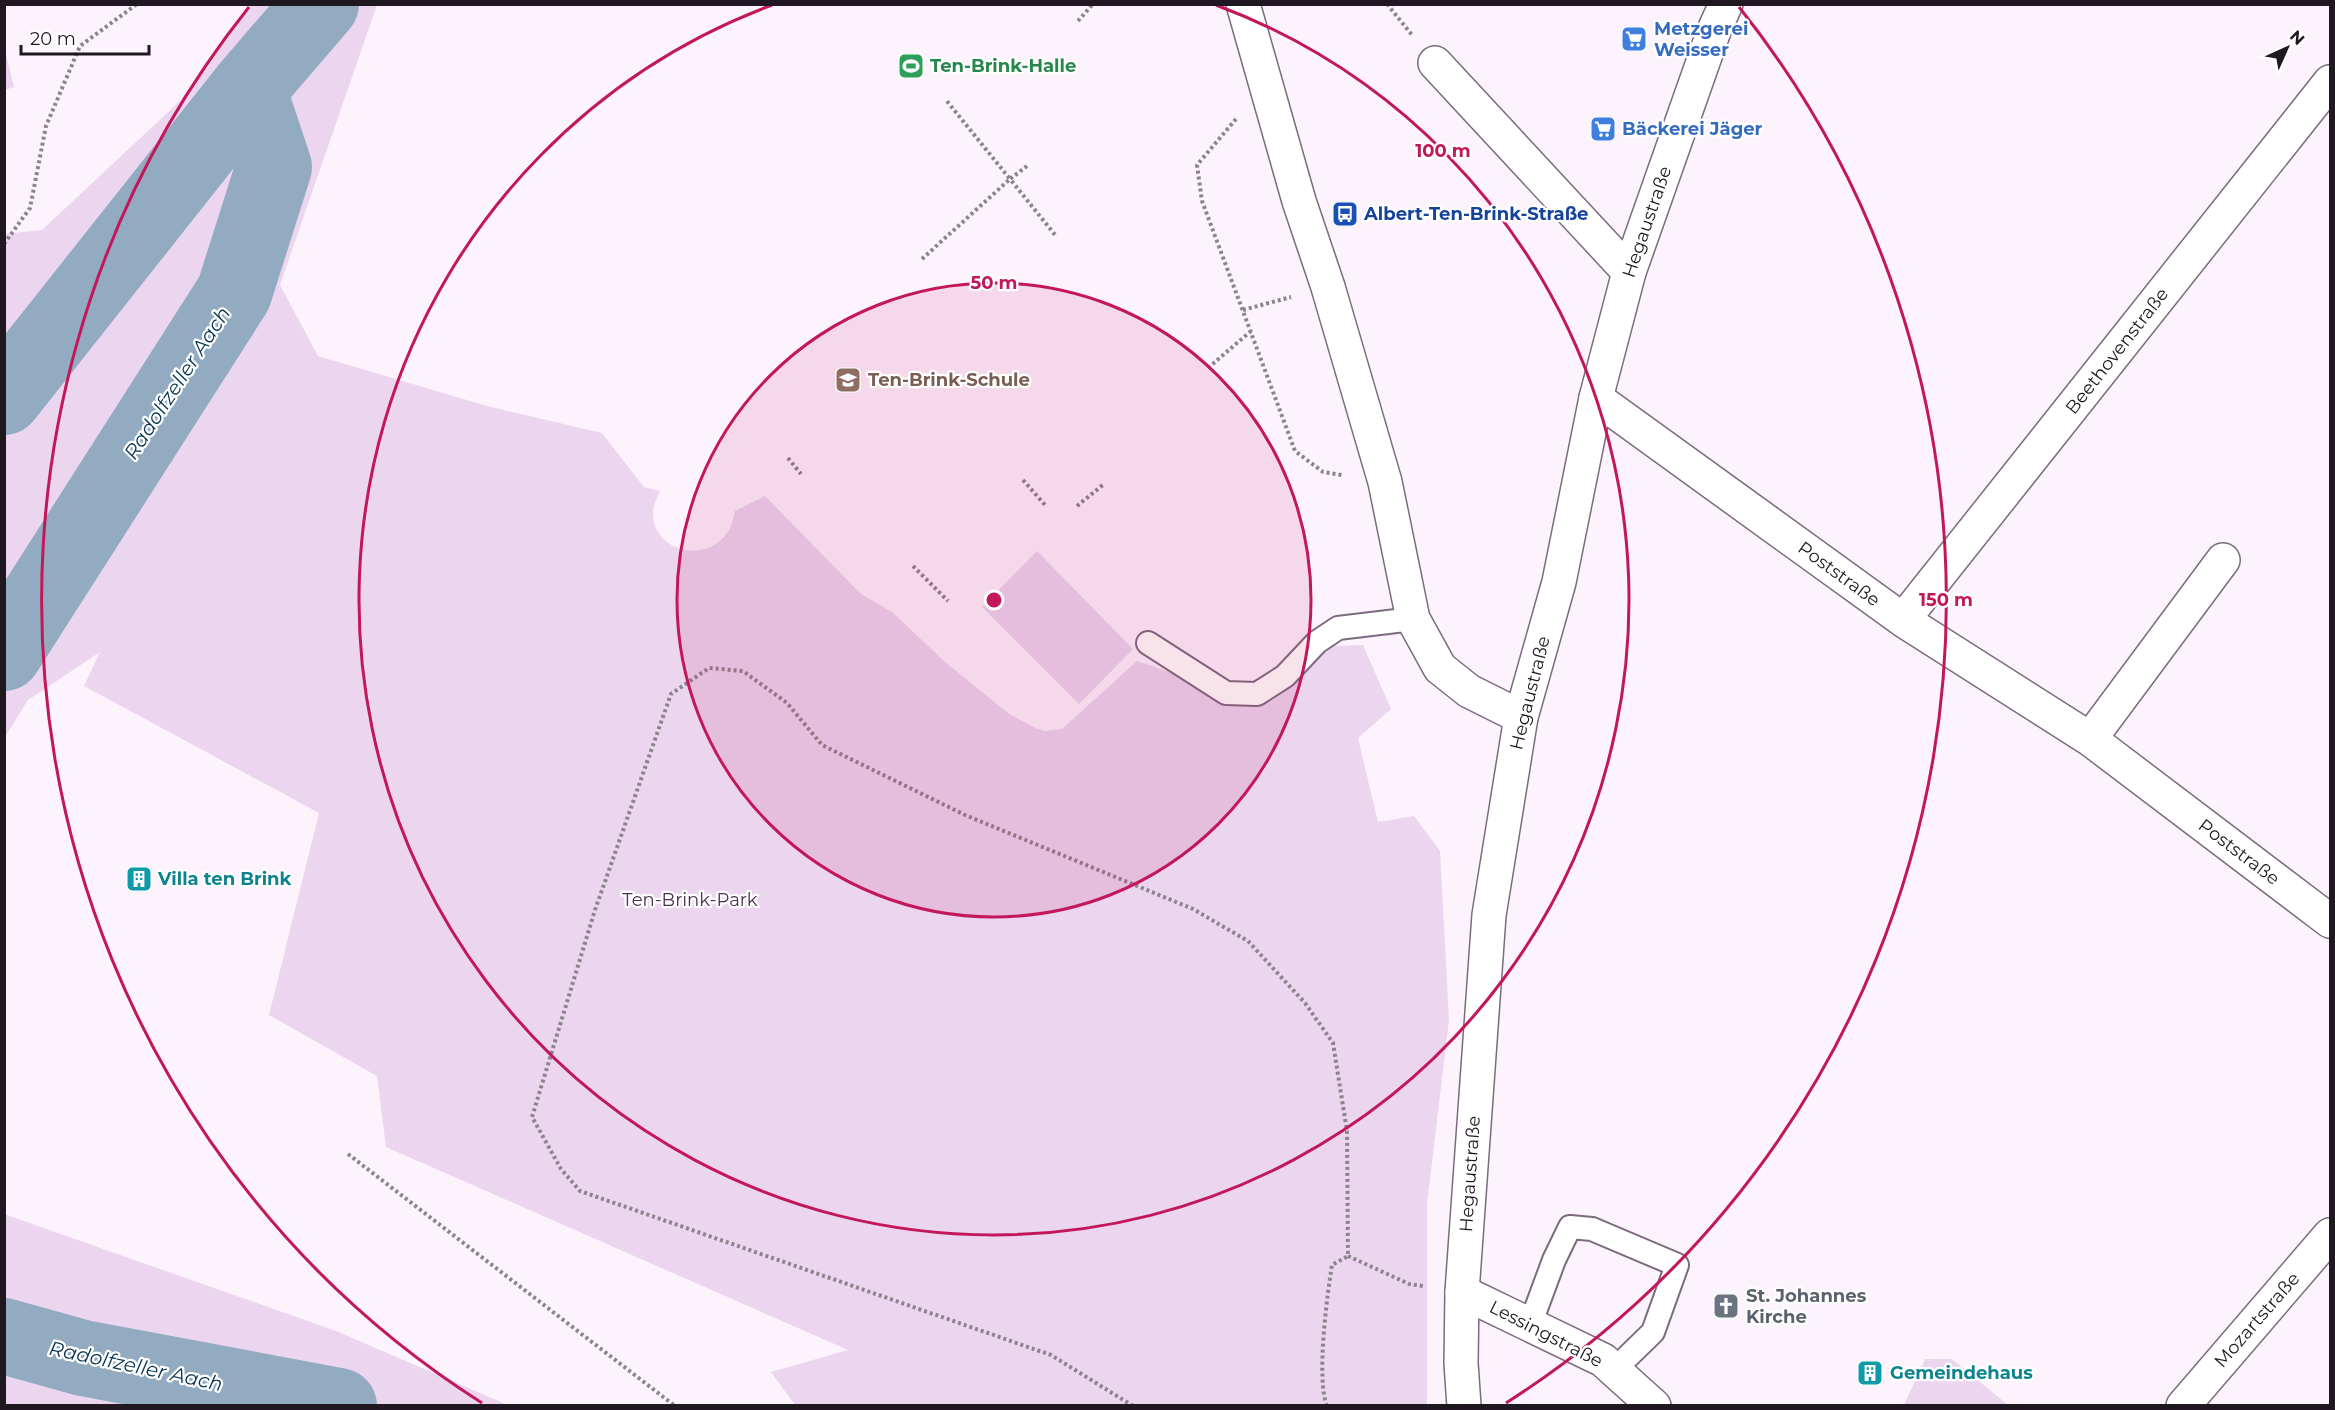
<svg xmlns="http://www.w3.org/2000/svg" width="2335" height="1410" font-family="Montserrat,sans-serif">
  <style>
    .green { fill: #ebd5ef }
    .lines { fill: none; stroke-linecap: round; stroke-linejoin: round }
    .river { stroke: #93abc1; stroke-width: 76 }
    .service-casing { stroke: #7d6a81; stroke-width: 26 }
    .minor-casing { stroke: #7d6a81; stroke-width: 36 }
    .secondary-casing { stroke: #7d6a81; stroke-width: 36 }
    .path { stroke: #8c838d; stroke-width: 4; stroke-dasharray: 3 3; stroke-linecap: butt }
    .service { stroke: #fff; stroke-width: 22 }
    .minor { stroke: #fff; stroke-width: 33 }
    .secondary { stroke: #fff; stroke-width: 33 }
    .ring { fill: none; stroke: #c2185b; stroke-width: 3 }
    .labels { text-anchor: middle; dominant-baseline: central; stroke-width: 4.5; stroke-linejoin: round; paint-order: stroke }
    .shop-label { font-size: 18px; font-weight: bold; fill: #366cbe; stroke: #fff; text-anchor: start }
    .leisure-label { font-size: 18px; font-weight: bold; fill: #27864d; stroke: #fff; text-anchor: start }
    .transit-label { font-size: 18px; font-weight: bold; fill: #164399; stroke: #fff; text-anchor: start }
    .street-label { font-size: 18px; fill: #201821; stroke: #fff }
    .education-label { font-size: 18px; font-weight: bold; fill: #785e54; stroke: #fff; text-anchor: start }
    .culture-label { font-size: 18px; font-weight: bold; fill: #0d838f; stroke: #fff; text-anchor: start }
    .park-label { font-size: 18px; fill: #4d2f52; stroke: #fff }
    .worship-label { font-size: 18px; font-weight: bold; fill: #5b616d; stroke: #fff; text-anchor: start }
    .water-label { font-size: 20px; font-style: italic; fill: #083553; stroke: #fff }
    .centre { fill: #c2185b; stroke: #fff; stroke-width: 3 }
    .ring-label { font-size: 18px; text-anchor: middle; font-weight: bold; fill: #c2185b; stroke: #fff; stroke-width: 4.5; stroke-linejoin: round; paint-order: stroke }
  </style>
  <rect width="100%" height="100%" fill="#fcf3fd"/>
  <!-- green -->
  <path class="green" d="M250,5h127l-97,280 38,71 169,50 115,27 42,54 16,4c-3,7 -7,14 -7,22 0,39 53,51 74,20 5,-6 6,-15 8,-22l30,-15 96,98 31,18 52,49 65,53 26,14 10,3 17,-2 75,-68 38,13 42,27 42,6 74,-61 30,-1 28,64 -33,29 20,84 36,-6 26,35 9,169 -22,184v201h-632l-24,-33 77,-22 -462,-203 -9,-71 -108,-61 50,-202 -235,-127 16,-34 -72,48 -23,37 -1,-503 38,-4 139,-130z
    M5,50l9,37 -9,3h-1z
    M1037,551l96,98 -54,55 -97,-97z
    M4,1214l332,117 172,74h-503z
    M1925,1359h27l56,46h-104z"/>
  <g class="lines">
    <!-- river -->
    <path class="river" d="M4,397l244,-308 73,-85
      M4,653l230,-360 40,-126 -26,-78
      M4,1336l79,22 256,48"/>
    <!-- service casing -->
    <g class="service-casing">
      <path id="service" d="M1148,643l78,50 31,1 28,-18 32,-34 21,-14 75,-9
        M1530,1325l24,-65 16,-33 22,2 85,36 -24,67 -39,38"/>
    </g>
    <!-- minor casing -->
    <g class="minor-casing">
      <path id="minor" d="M1243,4l56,197 29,86 57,195 28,137 27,49 29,23 52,26
        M1435,63l194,209
        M1596,398l307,222 187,119 240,182
        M1903,620l427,-538
        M2090,739l133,-179
        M1462,1292l141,68 51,46
        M2183,1406l147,-171"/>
    </g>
    <!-- secondary casing -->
    <g class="secondary-casing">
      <path id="secondary" d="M1464,1406l-3,-43 1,-71 27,-377 32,-198 38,-135 37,-184 33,-126 86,-244 11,-24"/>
    </g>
    <!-- path -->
    <path class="path" d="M1387,4l25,31
      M1078,21l15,-17
      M1236,119l-39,46 5,36 93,250 28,21 19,3
      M1027,166l-17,13 46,57
      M4,244l26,-36 16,-82 34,-80 57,-42
      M922,259l88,-80 -64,-79
      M1243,310l48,-13
      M1208,368l43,-37
      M788,458l13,16
      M1023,480l23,26
      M1077,506l27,-22
      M913,566l35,35
      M348,1154l327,252
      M1348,1256l61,28 14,2
      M1133,1406l-82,-51 -471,-164 -19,-22 -29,-52 63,-207 76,-216 38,-26 34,3 44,32 35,42 143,70 228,94 55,32 57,62 28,40 14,88 1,125
      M1327,1406c-11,-27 0,-110 5,-141l16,-9"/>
    <!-- service -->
    <use href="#service" class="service"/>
    <!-- minor -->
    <use href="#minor" class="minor"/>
    <!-- secondary -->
    <use href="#secondary" class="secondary"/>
  </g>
  <!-- distance rings -->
  <circle cx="994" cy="600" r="317" fill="#c2185b" fill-opacity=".12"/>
  <g class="ring">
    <circle cx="994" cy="600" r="317"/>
    <path d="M1216 5A635 635 0 1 1 772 5"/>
    <path d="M482 1403A952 952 0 0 1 249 7M1739 7A952 952 0 0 1 1506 1403"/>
  </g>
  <!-- icons -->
  <defs>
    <g id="supermarket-square" transform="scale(1.35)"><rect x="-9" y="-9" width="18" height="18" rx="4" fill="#3f7fe0" stroke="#fff"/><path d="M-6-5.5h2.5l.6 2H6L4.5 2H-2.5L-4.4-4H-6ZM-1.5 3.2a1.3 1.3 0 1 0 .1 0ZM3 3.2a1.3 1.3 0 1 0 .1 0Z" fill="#fff"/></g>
    <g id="stadium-square" transform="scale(1.35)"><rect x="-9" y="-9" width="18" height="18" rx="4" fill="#2e9e5b" stroke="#fff"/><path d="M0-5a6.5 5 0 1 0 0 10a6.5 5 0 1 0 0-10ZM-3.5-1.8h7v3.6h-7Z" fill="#fff"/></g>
    <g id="bus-square" transform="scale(1.35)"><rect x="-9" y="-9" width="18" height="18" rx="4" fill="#1a4fb4" stroke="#fff"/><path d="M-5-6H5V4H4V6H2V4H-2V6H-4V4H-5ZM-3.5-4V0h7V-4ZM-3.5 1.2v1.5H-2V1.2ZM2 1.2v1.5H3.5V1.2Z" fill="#fff"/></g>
    <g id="school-square" transform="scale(1.35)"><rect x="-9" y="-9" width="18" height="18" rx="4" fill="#8d6e63" stroke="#fff"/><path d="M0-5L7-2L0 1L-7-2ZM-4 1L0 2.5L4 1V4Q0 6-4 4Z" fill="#fff"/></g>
    <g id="building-square" transform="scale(1.35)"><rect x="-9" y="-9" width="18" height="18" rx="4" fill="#0f9aa8" stroke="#fff"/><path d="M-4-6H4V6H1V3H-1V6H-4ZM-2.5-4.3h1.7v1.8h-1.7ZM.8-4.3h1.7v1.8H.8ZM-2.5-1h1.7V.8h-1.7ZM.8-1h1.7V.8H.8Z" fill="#fff"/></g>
    <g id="church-square" transform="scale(1.35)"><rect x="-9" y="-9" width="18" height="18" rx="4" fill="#6b7280" stroke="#fff"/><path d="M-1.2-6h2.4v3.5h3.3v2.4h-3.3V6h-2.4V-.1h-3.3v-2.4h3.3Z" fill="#fff"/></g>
  </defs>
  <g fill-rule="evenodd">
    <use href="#supermarket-square" x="1634" y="39"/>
    <use href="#stadium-square" x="911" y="66"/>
    <use href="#supermarket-square" x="1603" y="129"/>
    <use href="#bus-square" x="1345" y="214"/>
    <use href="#school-square" x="848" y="380"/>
    <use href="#building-square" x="139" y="879"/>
    <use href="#church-square" x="1726" y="1306"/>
    <use href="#building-square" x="1870" y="1373"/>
  </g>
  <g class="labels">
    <!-- shop labels -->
    <g class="shop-label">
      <text x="1654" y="29">Metzgerei<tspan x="1654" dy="21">Weisser</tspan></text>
      <text x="1622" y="129">Bäckerei Jäger</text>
    </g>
    <!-- leisure labels -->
    <g class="leisure-label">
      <text x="930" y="66">Ten-Brink-Halle</text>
    </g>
    <!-- transit labels -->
    <g class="transit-label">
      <text x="1364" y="214">Albert-Ten-Brink-Straße</text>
    </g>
    <!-- street labels -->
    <g class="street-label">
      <text transform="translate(1647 222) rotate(-71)">Hegaustraße</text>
      <text transform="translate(2117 351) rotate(-52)">Beethovenstraße</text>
      <text transform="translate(1839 574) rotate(36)">Poststraße</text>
      <text transform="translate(1530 693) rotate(-76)">Hegaustraße</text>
      <text transform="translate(2239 852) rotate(37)">Poststraße</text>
      <text transform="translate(1470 1174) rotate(-86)">Hegaustraße</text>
      <text transform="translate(2257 1320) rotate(-49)">Mozartstraße</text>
      <text transform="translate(1546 1334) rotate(27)">Lessingstraße</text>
    </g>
    <!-- education labels -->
    <g class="education-label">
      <text x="868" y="380">Ten-Brink-Schule</text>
    </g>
    <!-- culture labels -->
    <g class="culture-label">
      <text x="158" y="879">Villa ten Brink</text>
      <text x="1890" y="1373">Gemeindehaus</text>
    </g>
    <!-- park labels -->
    <g class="park-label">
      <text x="690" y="900">Ten-Brink-Park</text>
    </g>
    <!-- worship labels -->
    <g class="worship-label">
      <text x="1746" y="1296">St. Johannes<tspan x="1746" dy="21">Kirche</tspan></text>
    </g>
    <!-- water labels -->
    <g class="water-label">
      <text transform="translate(177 383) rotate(-57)">Radolfzeller Aach</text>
      <text transform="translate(136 1366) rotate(12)">Radolfzeller Aach</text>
    </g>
  </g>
  <circle cx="994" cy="600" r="9" class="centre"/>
  <g class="ring-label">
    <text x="1443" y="157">100 m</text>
    <text x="994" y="289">50 m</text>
    <text x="1946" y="606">150 m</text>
  </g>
  <!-- border -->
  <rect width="2335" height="1410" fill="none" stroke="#201821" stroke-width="12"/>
  <!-- north arrow -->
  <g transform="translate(2287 48) rotate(45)" stroke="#ffffff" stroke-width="4.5" paint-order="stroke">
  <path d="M0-4.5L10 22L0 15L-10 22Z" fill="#201821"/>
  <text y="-9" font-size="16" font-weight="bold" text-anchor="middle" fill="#201821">N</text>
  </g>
  <!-- scale -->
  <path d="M21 45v9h128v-9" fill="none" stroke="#201821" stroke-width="3"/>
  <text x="30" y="45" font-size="18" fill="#201821" stroke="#ffffff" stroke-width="4.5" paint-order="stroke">20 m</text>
</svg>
